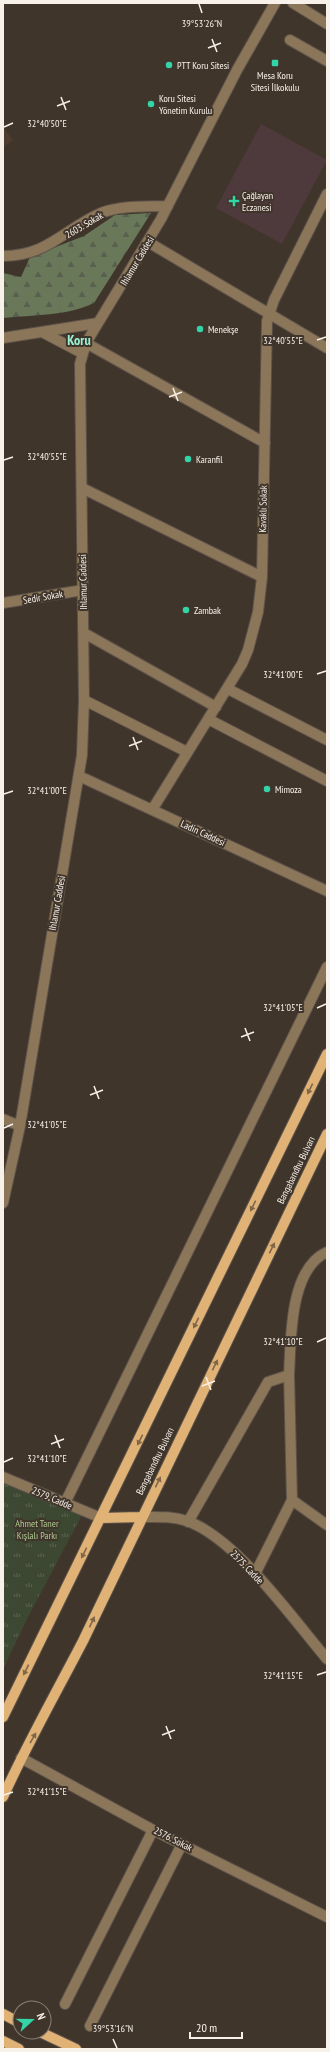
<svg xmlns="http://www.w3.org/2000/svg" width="330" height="2052" font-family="'PT Sans Narrow',sans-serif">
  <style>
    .commercial { fill: #4e393c }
    .built { fill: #4e3d2e }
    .forest { fill: url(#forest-firs) }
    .park { fill: url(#park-tufts) }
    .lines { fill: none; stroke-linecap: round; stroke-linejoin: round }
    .minor-casing { stroke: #5d534a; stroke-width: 12 }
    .major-casing { stroke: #5d534a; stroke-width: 12 }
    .minor { stroke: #8c7659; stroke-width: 10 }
    .major { stroke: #e1b276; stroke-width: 10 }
    .oneway { fill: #806749 }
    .ticks { fill: none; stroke: #f8f1ea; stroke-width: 1.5 }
    .poi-dot { fill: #33d4a8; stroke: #40352b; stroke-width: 1.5 }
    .labels { text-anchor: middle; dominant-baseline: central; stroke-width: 4; stroke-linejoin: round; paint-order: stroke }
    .poi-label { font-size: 10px; fill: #f8f1ea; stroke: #40352b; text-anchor: start }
    .street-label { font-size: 10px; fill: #f8f1ea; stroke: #40352b }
    .park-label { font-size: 10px; fill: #aeca92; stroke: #40352b }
    .district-label { font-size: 14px; font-weight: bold; fill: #97f3d3; stroke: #40352b }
    .ticks-label { font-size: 10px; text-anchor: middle; fill: #f8f1ea; stroke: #40352b; stroke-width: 4; stroke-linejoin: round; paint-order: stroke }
  </style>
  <defs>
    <pattern id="forest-firs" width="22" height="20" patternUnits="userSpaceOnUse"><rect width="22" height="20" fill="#687858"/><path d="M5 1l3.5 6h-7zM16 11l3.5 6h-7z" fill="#59604f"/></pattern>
    <pattern id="park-tufts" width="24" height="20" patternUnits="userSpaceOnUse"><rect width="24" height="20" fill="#3d4832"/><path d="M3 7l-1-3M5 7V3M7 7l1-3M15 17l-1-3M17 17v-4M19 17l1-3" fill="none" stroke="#5a6350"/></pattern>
  </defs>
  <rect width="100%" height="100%" fill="#40352b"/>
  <!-- commercial -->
  <path class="commercial" d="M261,124l66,36 -45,84 -66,-36z"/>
  <!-- built -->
  <path class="built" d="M3,127l10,13 -10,7z"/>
  <!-- forest -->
  <path class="forest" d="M151,213l-57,90c-27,13 -61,12 -91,15v-45l18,4 9,-20 54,-21 31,-21z"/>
  <!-- park -->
  <path class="park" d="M3,1477l81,34 -56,106 -25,52z"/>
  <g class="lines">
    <!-- minor casing -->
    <g class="minor-casing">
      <path id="minor" d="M293,3l34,21
        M290,40l37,21
        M148,242l179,106
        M3,256c45,0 61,-27 98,-43 20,-8 45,-6 67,-7
        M42,332l40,21
        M3,338l95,-15
        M86,343l179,100
        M82,488l180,89
        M3,603l80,-13
        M84,633l132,74
        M228,689l99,51
        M84,700l103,52
        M208,719l119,62
        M79,776l248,115
        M152,810l90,-146 6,-14 10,-38 4,-35 5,-256 7,-21 53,-106
        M3,1119l17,7
        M3,1203l17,-77 62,-371 2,-55 -4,-336 6,-21 75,-124 76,-149 38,-67
        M289,1375l3,125
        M3,1477l98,41
        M65,1503l262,-536
        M141,1517c16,0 31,-1 46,4 49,17 106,98 140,138
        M188,1522l80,-140 21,-7c2,-35 0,-106 38,-123
        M255,1574l37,-74 35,25
        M21,1758l132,72 174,87
        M65,2004l88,-174
        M90,2026l92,-182"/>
    </g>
    <!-- major casing -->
    <g class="major-casing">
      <path id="major" d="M101,1518l40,-1
        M3,1717l324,-663
        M3,1797c24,-53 53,-104 80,-156l244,-507
        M3,2014l17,9
        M40,2032l36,17
        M3,2041l16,8"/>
    </g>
    <!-- minor -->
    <use href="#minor" class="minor"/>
    <!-- major -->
    <use href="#major" class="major"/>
  </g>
  <!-- one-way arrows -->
  <defs><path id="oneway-solid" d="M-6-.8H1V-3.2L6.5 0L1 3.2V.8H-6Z"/></defs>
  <g class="oneway">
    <use href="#oneway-solid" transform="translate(310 1089) rotate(116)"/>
    <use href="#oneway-solid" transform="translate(253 1206) rotate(116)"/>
    <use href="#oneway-solid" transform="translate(272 1248) rotate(-64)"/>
    <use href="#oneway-solid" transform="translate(196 1323) rotate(116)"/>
    <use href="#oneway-solid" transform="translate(215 1365) rotate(-64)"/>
    <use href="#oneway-solid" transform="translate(140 1440) rotate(116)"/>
    <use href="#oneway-solid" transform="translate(158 1482) rotate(-64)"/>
    <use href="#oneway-solid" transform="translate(84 1553) rotate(116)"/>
    <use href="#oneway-solid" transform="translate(92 1622) rotate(-65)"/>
    <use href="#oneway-solid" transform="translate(26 1670) rotate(116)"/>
    <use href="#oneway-solid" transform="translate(33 1738) rotate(-60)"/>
  </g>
  <!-- ticks -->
  <path class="ticks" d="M199,4l3,9M212,39l5,13M208,48l13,-5M61,97l5,13M57,106l13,-5M4,127l9,-4M317,340l9,-3M173,388l5,13M169,397l13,-5M4,460l9,-3M317,674l9,-3M133,737l5,13M129,746l13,-5M4,794l9,-3M317,1008l9,-4M245,1028l5,13M241,1037l13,-5M94,1086l5,13M90,1095l13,-5M4,1128l9,-4M317,1342l9,-4M206,1377l5,13M202,1386l13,-5M55,1435l5,13M51,1444l13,-5M4,1462l9,-4M317,1675l9,-3M166,1726l5,13M162,1735l13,-5M4,1795l9,-3M113,2039l4,9"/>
  <!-- markers -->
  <g class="poi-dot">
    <rect x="271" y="59" width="8" height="8" rx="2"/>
    <circle cx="169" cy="65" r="4"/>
    <circle cx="151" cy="104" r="4"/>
    <path d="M232 195h4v4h4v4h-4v4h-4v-4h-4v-4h4z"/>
    <circle cx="200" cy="329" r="4"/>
    <circle cx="188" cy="459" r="4"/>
    <circle cx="186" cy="610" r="4"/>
    <circle cx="267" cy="789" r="4"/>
  </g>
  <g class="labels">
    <!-- poi labels -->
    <g class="poi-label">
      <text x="177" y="65">PTT Koru Sitesi</text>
      <text x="275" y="75" text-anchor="middle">Mesa Koru<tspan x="275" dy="12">Sitesi İlkokulu</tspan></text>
      <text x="159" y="98">Koru Sitesi<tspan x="159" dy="12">Yönetim Kurulu</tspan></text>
      <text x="242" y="195">Çağlayan<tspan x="242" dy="12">Eczanesi</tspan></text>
      <text x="208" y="329">Menekşe</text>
      <text x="196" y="459">Karanfil</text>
      <text x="194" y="610">Zambak</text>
      <text x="275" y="789">Mimoza</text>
    </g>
    <!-- street labels -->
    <g class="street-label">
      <text transform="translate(84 225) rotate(-30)">2603. Sokak</text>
      <text transform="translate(137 261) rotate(-59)">Ihlamur Caddesi</text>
      <text transform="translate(263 509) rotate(-89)">Kavaklı Sokak</text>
      <text transform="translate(83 582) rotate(-91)">Ihlamur Caddesi</text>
      <text transform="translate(43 597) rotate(-10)">Sedir Sokak</text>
      <text transform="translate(203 833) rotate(25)">Ladin Caddesi</text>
      <text transform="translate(57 903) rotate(-80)">Ihlamur Caddesi</text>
      <text transform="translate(296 1170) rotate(-64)">Bangabandhu Bulvarı</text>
      <text transform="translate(155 1461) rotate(-64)">Bangabandhu Bulvarı</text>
      <text transform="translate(52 1498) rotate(23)">2579. Cadde</text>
      <text transform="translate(247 1567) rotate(46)">2575. Cadde</text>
      <text transform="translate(173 1839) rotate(27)">2576. Sokak</text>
    </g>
    <!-- park labels -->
    <g class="park-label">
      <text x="37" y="1523">Ahmet Taner<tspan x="37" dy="12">Kışlalı Parkı</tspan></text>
    </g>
    <!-- district labels -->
    <g class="district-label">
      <text x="79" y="340">Koru</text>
    </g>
  </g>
  <g class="ticks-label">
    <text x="202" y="27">39°53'26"N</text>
    <text x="47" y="127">32°40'50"E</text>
    <text x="283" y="344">32°40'55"E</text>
    <text x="47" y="460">32°40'55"E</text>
    <text x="283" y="678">32°41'00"E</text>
    <text x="47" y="794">32°41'00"E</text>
    <text x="283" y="1011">32°41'05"E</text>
    <text x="47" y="1128">32°41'05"E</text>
    <text x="283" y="1345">32°41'10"E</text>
    <text x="47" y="1462">32°41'10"E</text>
    <text x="283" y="1679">32°41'15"E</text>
    <text x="47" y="1795">32°41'15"E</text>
    <text x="113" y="2032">39°53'16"N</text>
  </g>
  <!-- border -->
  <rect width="330" height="2052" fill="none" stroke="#f8f1ea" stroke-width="8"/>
  <!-- north arrow -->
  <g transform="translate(32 2020) rotate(69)"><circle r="19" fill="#40352b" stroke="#8a8077"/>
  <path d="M0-3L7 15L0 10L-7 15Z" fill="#33d4a8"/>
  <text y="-6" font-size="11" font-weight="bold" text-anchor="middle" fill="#f8f1ea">N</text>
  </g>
  <!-- scale -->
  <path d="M190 2032v6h52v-6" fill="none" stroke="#f8f1ea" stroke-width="2"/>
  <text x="196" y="2032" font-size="12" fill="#f8f1ea" stroke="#40352b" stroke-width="3" paint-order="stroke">20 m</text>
</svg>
